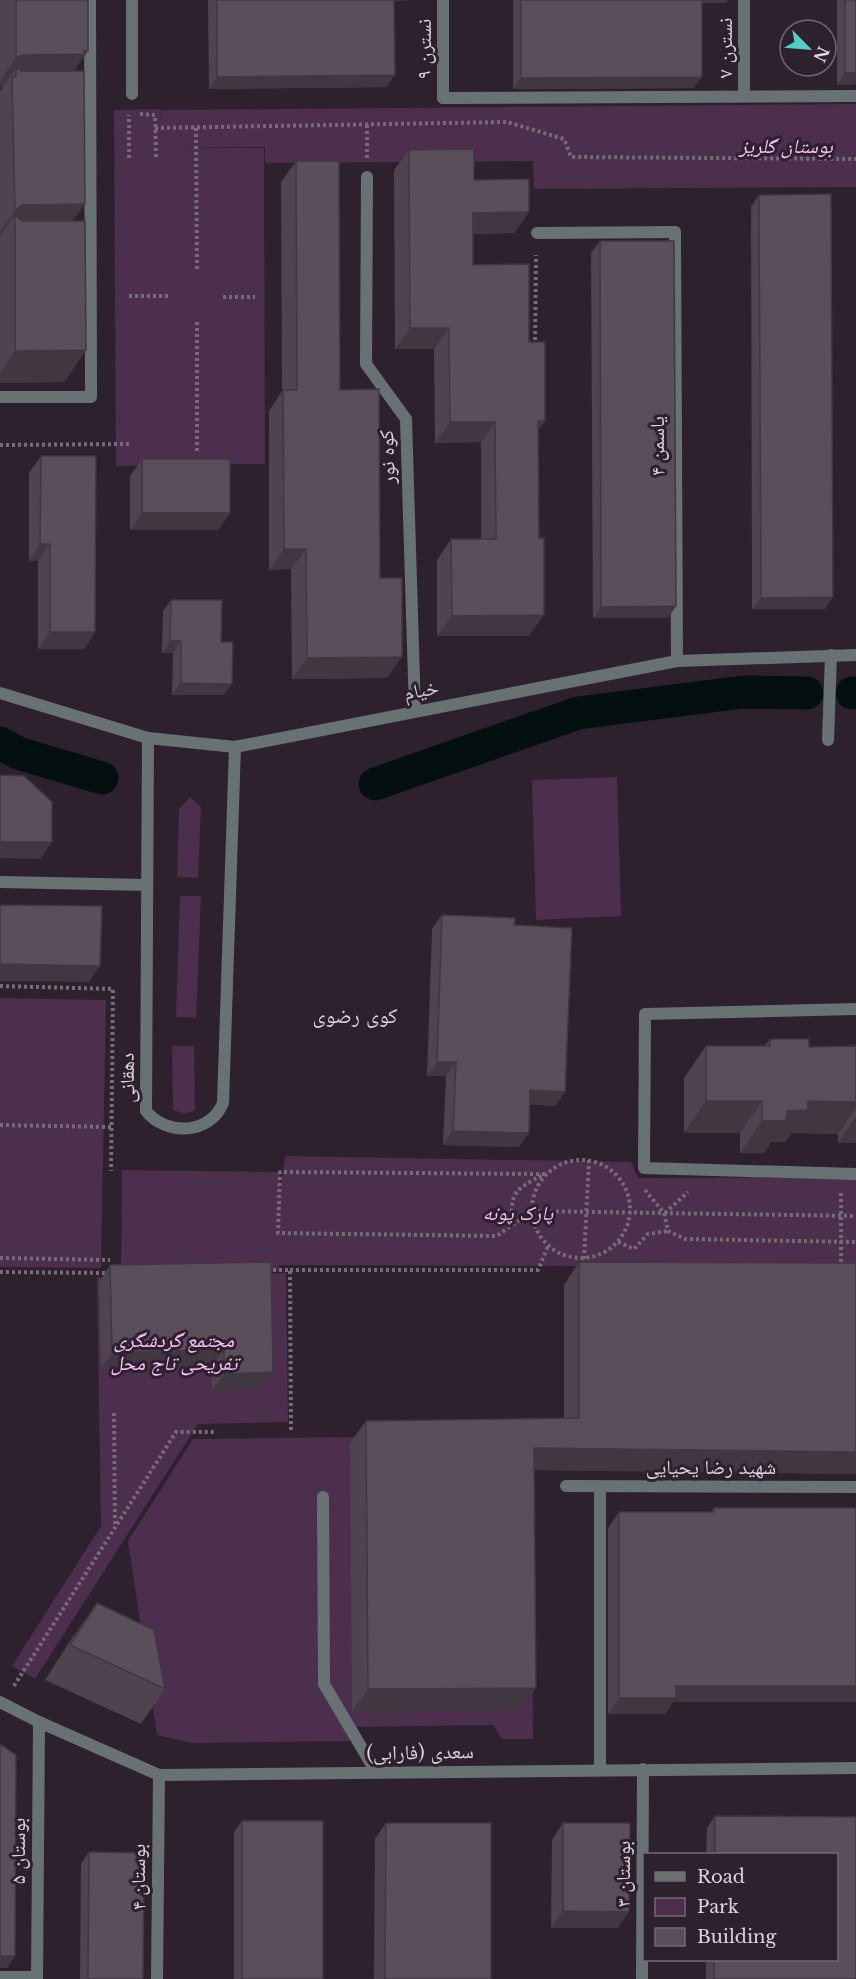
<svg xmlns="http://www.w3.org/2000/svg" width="856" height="1979" font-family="'Libre Baskerville','Noto Naskh Arabic',serif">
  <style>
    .green { fill: #4b2f4c }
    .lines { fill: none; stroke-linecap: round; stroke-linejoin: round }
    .canal { stroke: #04100f; stroke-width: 33 }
    .path { stroke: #756c75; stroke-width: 4; stroke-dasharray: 3 3; stroke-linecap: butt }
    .service { stroke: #697272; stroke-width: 12 }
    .minor { stroke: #697272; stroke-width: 12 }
    .tertiary { stroke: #697272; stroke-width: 12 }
    .wall { fill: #4e434e }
    .shaded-wall { fill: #403740 }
    .building { fill: #5b4e5b; stroke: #403740; stroke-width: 1.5 }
    .labels { text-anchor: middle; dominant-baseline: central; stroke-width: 6; stroke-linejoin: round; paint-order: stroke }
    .street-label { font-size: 20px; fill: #dcd5dc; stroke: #2c212d }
    .park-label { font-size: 20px; font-style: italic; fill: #fcc1fd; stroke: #2c212d }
    .neighbourhood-label { font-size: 21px; fill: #dcd5dc; stroke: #2c212d }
  </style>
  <rect width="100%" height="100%" fill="#2c212d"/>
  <!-- green -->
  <path class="green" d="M856,104v83l-322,2 -1,-28 -268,2v-16h-104l103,1 1,316 -149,2 -2,-356 47,-1v15l1,-14z
    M617,777l4,139 -85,4 -4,-140z
    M190,797l11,10 -3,71 -21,-1 2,-68z
    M180,896h21l-5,122 -20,-1z
    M0,998l106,2 -5,268 -101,-1z
    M172,1046h22l1,64 -10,4 -12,-4z
    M285,1156l346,6 7,16 218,-1v90l-577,-2 -1,6 -157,-2 1,-99 158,2v19z
    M286,1273l2,149 -90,2 -163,255 -23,-13 89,-140 -4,-249z
    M531,1435l2,304h-31l-9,-14 -136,2 -8,14 -158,2 -34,-8 -29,-194 65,-102z"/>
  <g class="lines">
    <!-- canal -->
    <path class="canal" d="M852,693h4
      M0,743l18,10 84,25
      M375,784l203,-71 165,-21 64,1"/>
    <!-- path -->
    <path class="path" d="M140,114l15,1 1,43
      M155,128l352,-6 57,17 7,18 285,2
      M196,128l1,142
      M129,158v-43
      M367,158v-33
      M129,296h42
      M223,297h32
      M197,322v131
      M535,346l1,-91
      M0,445l129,-1
      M0,986l113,3 -2,182
      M0,1125l111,2
      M532 1209a49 49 0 1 1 98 0a49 49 0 1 1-98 0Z
      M545,1174l-265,-2 -2,61 219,3 35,-25 324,5
      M645,1190l19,23 4,18 17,8 171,3
      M841,1193v74
      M665,1213l23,-21
      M512,1224c-2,-34 4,-34 32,-50
      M618,1242l16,7 14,-15 20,-3
      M0,1258l110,2
      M584,1259l5,-99
      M267,1270h23l1,161
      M290,1270h248l10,-24
      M0,1272l107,1
      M114,1413l1,113
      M14,1686l162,-254h40"/>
    <!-- service -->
    <path class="service" d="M443,98l413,-2
      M537,233l138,-1
      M0,397h91l-1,-397
      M828,740l3,-85
      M856,1009l-211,5 -1,154 212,6
      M600,1486v284
      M323,1497l1,187 52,88"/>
    <!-- minor -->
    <path class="minor" d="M132,0v94
      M443,0v98
      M744,0v96
      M367,177l-1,187 40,55 9,292
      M675,232l2,429
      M148,738l-2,373c20,25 64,24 77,-8l12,-356
      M0,882l147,3
      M566,1486l290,1
      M0,1977h37
      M37,1979l2,-257
      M157,1979l2,-204
      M642,1979l1,-210"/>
    <!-- tertiary -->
    <path class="tertiary" d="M0,693l148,45 87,9 442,-86 179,-6
      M0,1702l39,20 120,53 697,-7"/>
  </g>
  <!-- wall -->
  <path class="wall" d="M0,0h88l-14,71 -1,150 13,129 -22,32 -64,1v-292l3,-4h-3z
    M208,0h205l-19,1 -7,86 -178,2z
    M513,0h215l-3,3h-23l-8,85 -181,1z
    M837,0h19v84l-19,1z
    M409,150l65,30 55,32 -15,21 -41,1v31l56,77 16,79 -7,9 -9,206h-92v-76l14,-21h30v-97l-46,1 -1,-94h-39l-1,-179z
    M296,161l44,229 40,188 7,100 -95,1 -1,-110 -22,1v-159l13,-20 -1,-209z
    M759,195l66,414h-73l-1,-402z
    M600,241l76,365 -8,12h-75l-2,-365z
    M41,456l54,176 -11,17h-46v-88h-9v-88z
    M142,459l88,54 -12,17h-88v-54z
    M171,600l50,42 3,53h-52l1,-42h-11l1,-42z
    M442,915l72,10 41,181 -25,-2 -11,43 -76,-2 3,-69h-19l5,-147z
    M770,1039l39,8 45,-1 2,-2v99h-18v-9l-46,-1 -7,9h-14l-7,11h-24v-20h-56v-55l22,-32h59z
    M579,1262l277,1v211l-322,-4 -14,240 -168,2 -2,-269 16,-22 198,-2v-134z
    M110,1265l163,107 -12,17 -49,1v-24l-111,3 -2,-87z
    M714,1508h142l-183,194 -8,12h-57v-186l11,-16h92z
    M97,1603l68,86 -24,35 -96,-44 27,-42z
    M715,1816l141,1v162h-150v-20h131v-105h-131l1,-26z
    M242,1821l81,158h-89v-147z
    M386,1823l105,156h-117l1,-140z
    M563,1823l55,105h-67l1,-88z
    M89,1852l54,127h-63l1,-115z"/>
  <!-- shaded-wall -->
  <path class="shaded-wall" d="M387,0h26l-27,1z
    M696,0h32l-3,3h-31z
    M88,51l-23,32 -49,-6v-9l-13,19h-3v-6l16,-23 6,-3z
    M845,73h11v11l-19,1z
    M395,75l-8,12 -178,2 8,-12z
    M702,77l-8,11 -181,1 8,-11z
    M85,204l-23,32 -47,1v-22l-15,21v-4l15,-21 7,-6z
    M529,212l-15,21 -56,1 15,-21z
    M410,328h39l-15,21h-39z
    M86,350l-22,32 -64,1v-10l15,-22z
    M538,421h7l-15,21z
    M450,422h45l-14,20 -46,1z
    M142,513h88l-12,17h-88z
    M40,544h10l-12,17h-9z
    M284,549h22l-15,20 -22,1z
    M833,597l-8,12h-73l9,-11z
    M676,606l-8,12h-75l8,-11z
    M544,615l-15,21h-92l15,-20z
    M50,632h45l-11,17h-46z
    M170,641h11l-8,12h-11z
    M402,657l-15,21 -95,1 15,-21z
    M181,683l51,1 -8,11h-52z
    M0,842h52l-12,17 -40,-1z
    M0,964l100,2 -11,16 -89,-1z
    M437,1062h19l-10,14h-19z
    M530,1090l35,2 -10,14 -34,-2z
    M706,1101h56l-22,32h-56z
    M808,1101l48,1v6l-18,26 -46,-1 -7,9h-14l-7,11h-24l22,-32z
    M856,1117v26h-18z
    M453,1131l76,2 -10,14 -76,-2z
    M224,1350l-12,16 -111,3 11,-17z
    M273,1372l-12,17 -49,1 12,-16z
    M534,1448l322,4v22l-338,-4z
    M676,1686h180v16h-183l-8,12h-57l11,-16z
    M536,1688l-16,22 -168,2 16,-23z
    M563,1911l66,1 -11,16h-67z
    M0,1956h15l-8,12h-7z"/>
  <!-- building -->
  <path class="building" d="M16,0h72v51h-4v3l-62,1 -6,3z
    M217,0h177l1,75 -178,2z
    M521,0h181v77l-181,1z
    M845,0h11v73h-11z
    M16,68l6,3h62l1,133 -63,1 -7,6 -3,-134h4z
    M474,149v31l55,-1v33l-56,1v52l56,-1v78h16v79h-7l1,117h5v77l-92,1 -1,-77h45l-1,-117h-45l-1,-94h-39l-1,-178z
    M296,161h43l1,229 39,-1 1,189h22v79l-95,1 -1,-109h-22l-1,-159h14z
    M831,194l2,403 -72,1 -2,-403z
    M15,215l7,6h63l1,129 -71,1z
    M600,241h74l2,365 -75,1z
    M41,456h55l-1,176h-45v-88h-10z
    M142,459h88v54h-88z
    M171,600h51l-1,42h12l-1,42 -51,-1v-42h-11z
    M0,775l24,1 28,26v40h-52z
    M0,905l102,1 -2,60 -100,-2z
    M442,915l73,3 -1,7 58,3 -7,164 -35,-2 -1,43 -76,-2 3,-69h-19z
    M770,1039h39v8l47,-1v56l-48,-1v9l-21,1 -1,10h-24v-20h-56v-55h64z
    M271,1262l2,110 -49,2v-24l-112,2 -2,-87z
    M579,1262l277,1v189l-322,-4 2,240 -168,1 -2,-268 213,-3z
    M714,1508h142v178h-180v12h-57v-186h95z
    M97,1603l57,27 11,59 -95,-44z
    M0,1744l16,11 -1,201h-15z
    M715,1816l141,1v162h-142v-20h123v-105h-122z
    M242,1821h81v158h-81z
    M386,1823h105v156h-106z
    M563,1823h67l-1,89 -66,-1z
    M89,1852l55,1 -1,126h-55z"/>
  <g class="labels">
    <!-- street labels -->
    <g class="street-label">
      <text transform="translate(725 48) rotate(-90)">نسترن ۷</text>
      <text transform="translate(424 49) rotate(-90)">نسترن ۹</text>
      <text transform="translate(657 446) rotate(-90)">یاسمن ۴</text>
      <text transform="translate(387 457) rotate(-92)">کوه نور</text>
      <text transform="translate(421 690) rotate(-11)">خیام</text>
      <text transform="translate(127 1078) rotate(-91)">دهقانی</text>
      <text x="711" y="1467">شهید رضا یحیایی</text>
      <text transform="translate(420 1752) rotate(-1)">سعدی (فارابی)</text>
      <text transform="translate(18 1851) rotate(-90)">بوستان ۵</text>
      <text transform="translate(623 1874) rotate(-90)">بوستان ۳</text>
      <text transform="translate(138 1877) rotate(-90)">بوستان ۴</text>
    </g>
    <!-- park labels -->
    <g class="park-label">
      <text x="786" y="146">بوستان گلریز</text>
      <text x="518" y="1213">پارک پونه</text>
      <text x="174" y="1340">مجتمع گردشگری<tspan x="174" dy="23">تفریحی تاج محل</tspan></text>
    </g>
    <!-- neighbourhood labels -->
    <g class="neighbourhood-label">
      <text x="355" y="1016">کوی رضوی</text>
    </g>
  </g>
  <!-- legend -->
  <rect x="643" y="1853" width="195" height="108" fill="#2c212d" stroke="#726973" stroke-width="1.5"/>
  <rect x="655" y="1872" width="30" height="9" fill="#697272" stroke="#726973" stroke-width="1.5"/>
  <text x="697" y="1883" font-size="18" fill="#dcd5dc">Road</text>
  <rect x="655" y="1898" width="30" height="18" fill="#4b2f4c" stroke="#726973" stroke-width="1.5"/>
  <text x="697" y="1913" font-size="18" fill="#dcd5dc">Park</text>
  <rect x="655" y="1928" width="30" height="18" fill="#5b4e5b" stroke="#726973" stroke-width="1.5"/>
  <text x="697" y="1943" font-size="18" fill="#dcd5dc">Building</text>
  <!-- north arrow -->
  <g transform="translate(808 48) rotate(115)"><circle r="28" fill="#2c212d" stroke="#726973" stroke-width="1.5"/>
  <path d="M0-4.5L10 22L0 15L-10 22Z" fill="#54cdc8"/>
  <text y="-9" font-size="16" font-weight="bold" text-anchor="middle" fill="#dcd5dc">N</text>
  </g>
</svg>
